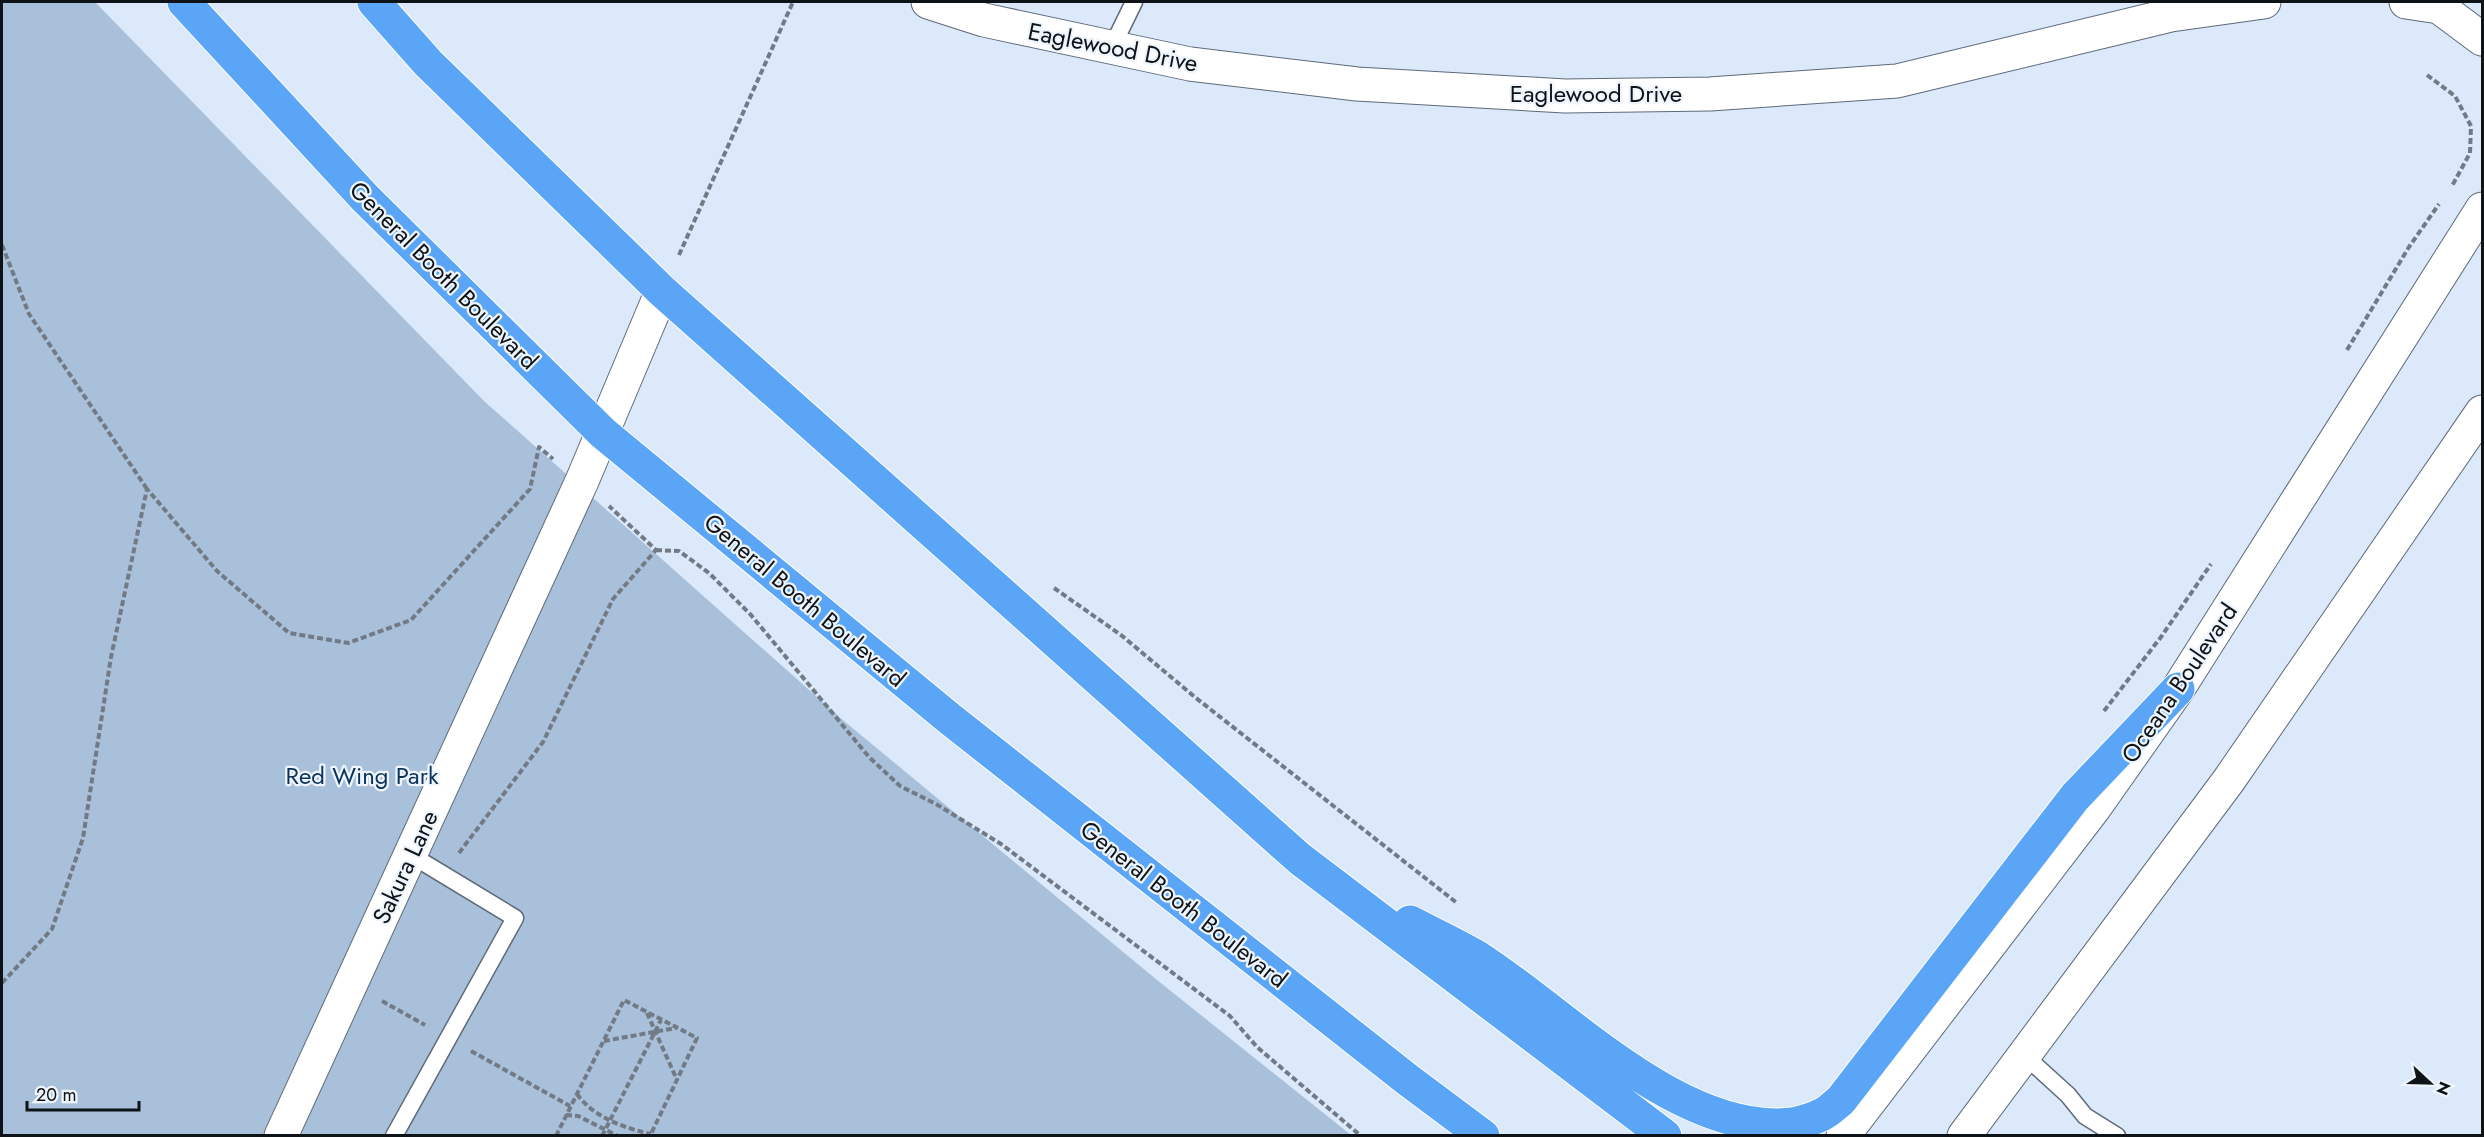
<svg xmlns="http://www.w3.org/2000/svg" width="2484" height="1137" font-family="Jost,sans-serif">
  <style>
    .green { fill: #a9c0da }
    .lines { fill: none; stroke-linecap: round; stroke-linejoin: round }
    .lane-casing { stroke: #5e6a79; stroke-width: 19 }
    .street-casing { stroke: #5e6a79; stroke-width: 35 }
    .secondary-casing { stroke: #5e6a79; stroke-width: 35 }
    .highway-casing { stroke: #fff; stroke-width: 35 }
    .path { stroke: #717a85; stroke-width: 4; stroke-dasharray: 6 3; stroke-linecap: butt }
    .lane { stroke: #fff; stroke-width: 16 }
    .street { stroke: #fff; stroke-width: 33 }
    .secondary { stroke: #fff; stroke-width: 33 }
    .highway { stroke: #5ba5f6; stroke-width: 33 }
    .labels { text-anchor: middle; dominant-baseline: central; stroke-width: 4.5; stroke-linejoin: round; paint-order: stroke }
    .street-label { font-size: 24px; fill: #0e1318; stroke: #eff5fc }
    .park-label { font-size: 24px; fill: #0a335b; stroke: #eff5fc }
  </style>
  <rect width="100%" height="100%" fill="#dbe9fa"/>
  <!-- green -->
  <path class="green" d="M2,2h93l389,399 360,320 313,259 194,155 -1349,1z"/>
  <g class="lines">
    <!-- lane casing -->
    <g class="lane-casing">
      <path id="lane" d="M1112,47l22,-45
        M2024,1055l44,40 17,21 32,20
        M394,1136l121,-218 -104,-63"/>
    </g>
    <!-- street casing -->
    <g class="street-casing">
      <path id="street" d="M928,2l56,18 206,44 167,20 208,12 145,-2 187,-13 274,-66 93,-13
        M2406,2l33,5 43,32
        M281,1136l301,-655 80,-190"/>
    </g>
    <!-- secondary casing -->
    <g class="secondary-casing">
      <path id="secondary" d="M1843,1136l252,-329 83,-118 304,-480
        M1964,1136l265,-356 253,-368"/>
    </g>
    <!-- highway casing -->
    <g class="highway-casing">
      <path id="highway" d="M184,2l181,196 238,235 347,286 458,361 75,56
        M374,2l54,61 234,228 638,568 365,277
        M1410,922c23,12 47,23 69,36 87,56 202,179 314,166 9,-2 21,-5 30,-10 6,-3 12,-9 18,-14l234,-303 103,-108"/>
    </g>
    <!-- path -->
    <path class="path" d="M2427,75l28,21 16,30 -1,27 -18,33
      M2,245l27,69 118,175
      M679,255l114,-253
      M2347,350l62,-103 30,-43
      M656,550l23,1 30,22 42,42 118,142 31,29 36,18 65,40 229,172 27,31 104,89
      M1054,588l67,47 75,63 261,205
      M2104,711l57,-74 50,-73
      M459,853l84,-111 70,-143 43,-49 -47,-44
      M2,983l50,-54 31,-91 28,-181 36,-168 70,82 72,62 59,10 63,-23 119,-131 9,-42 14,12
      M382,1001l43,24
      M647,1013l30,67
      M604,1041l72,-13
      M471,1051l99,55
      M577,1094c16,23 47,34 74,40
      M566,1115l12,1 40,20
      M556,1136l68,-136 73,38 -47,98
      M602,1136l59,-116"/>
    <!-- lane -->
    <use href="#lane" class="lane"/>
    <!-- street -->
    <use href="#street" class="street"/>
    <!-- secondary -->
    <use href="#secondary" class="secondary"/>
    <!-- highway -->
    <use href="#highway" class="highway"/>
  </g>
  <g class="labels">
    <!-- street labels -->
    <g class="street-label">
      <text transform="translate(1113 47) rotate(11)">Eaglewood Drive</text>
      <text x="1596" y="93">Eaglewood Drive</text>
      <text transform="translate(444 275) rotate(45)">General Booth Boulevard</text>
      <text transform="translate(805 600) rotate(40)">General Booth Boulevard</text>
      <text transform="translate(2179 683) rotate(-56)">Oceana Boulevard</text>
      <text transform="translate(405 867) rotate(-65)">Sakura Lane</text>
      <text transform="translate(1184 904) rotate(38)">General Booth Boulevard</text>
    </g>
    <!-- park labels -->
    <g class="park-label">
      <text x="362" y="775">Red Wing Park</text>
    </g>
  </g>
  <!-- border -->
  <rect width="2484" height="1137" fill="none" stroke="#0e1318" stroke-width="6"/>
  <!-- north arrow -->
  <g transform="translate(2430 1083) rotate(112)" stroke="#eff5fc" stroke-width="4.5" paint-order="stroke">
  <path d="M0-4.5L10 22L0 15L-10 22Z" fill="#0e1318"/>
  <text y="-9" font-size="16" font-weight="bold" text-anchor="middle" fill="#0e1318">N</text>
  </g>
  <!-- scale -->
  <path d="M27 1101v9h112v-9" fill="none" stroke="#0e1318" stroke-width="3"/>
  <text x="36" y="1101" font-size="18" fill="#0e1318" stroke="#eff5fc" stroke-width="4.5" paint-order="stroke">20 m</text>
</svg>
